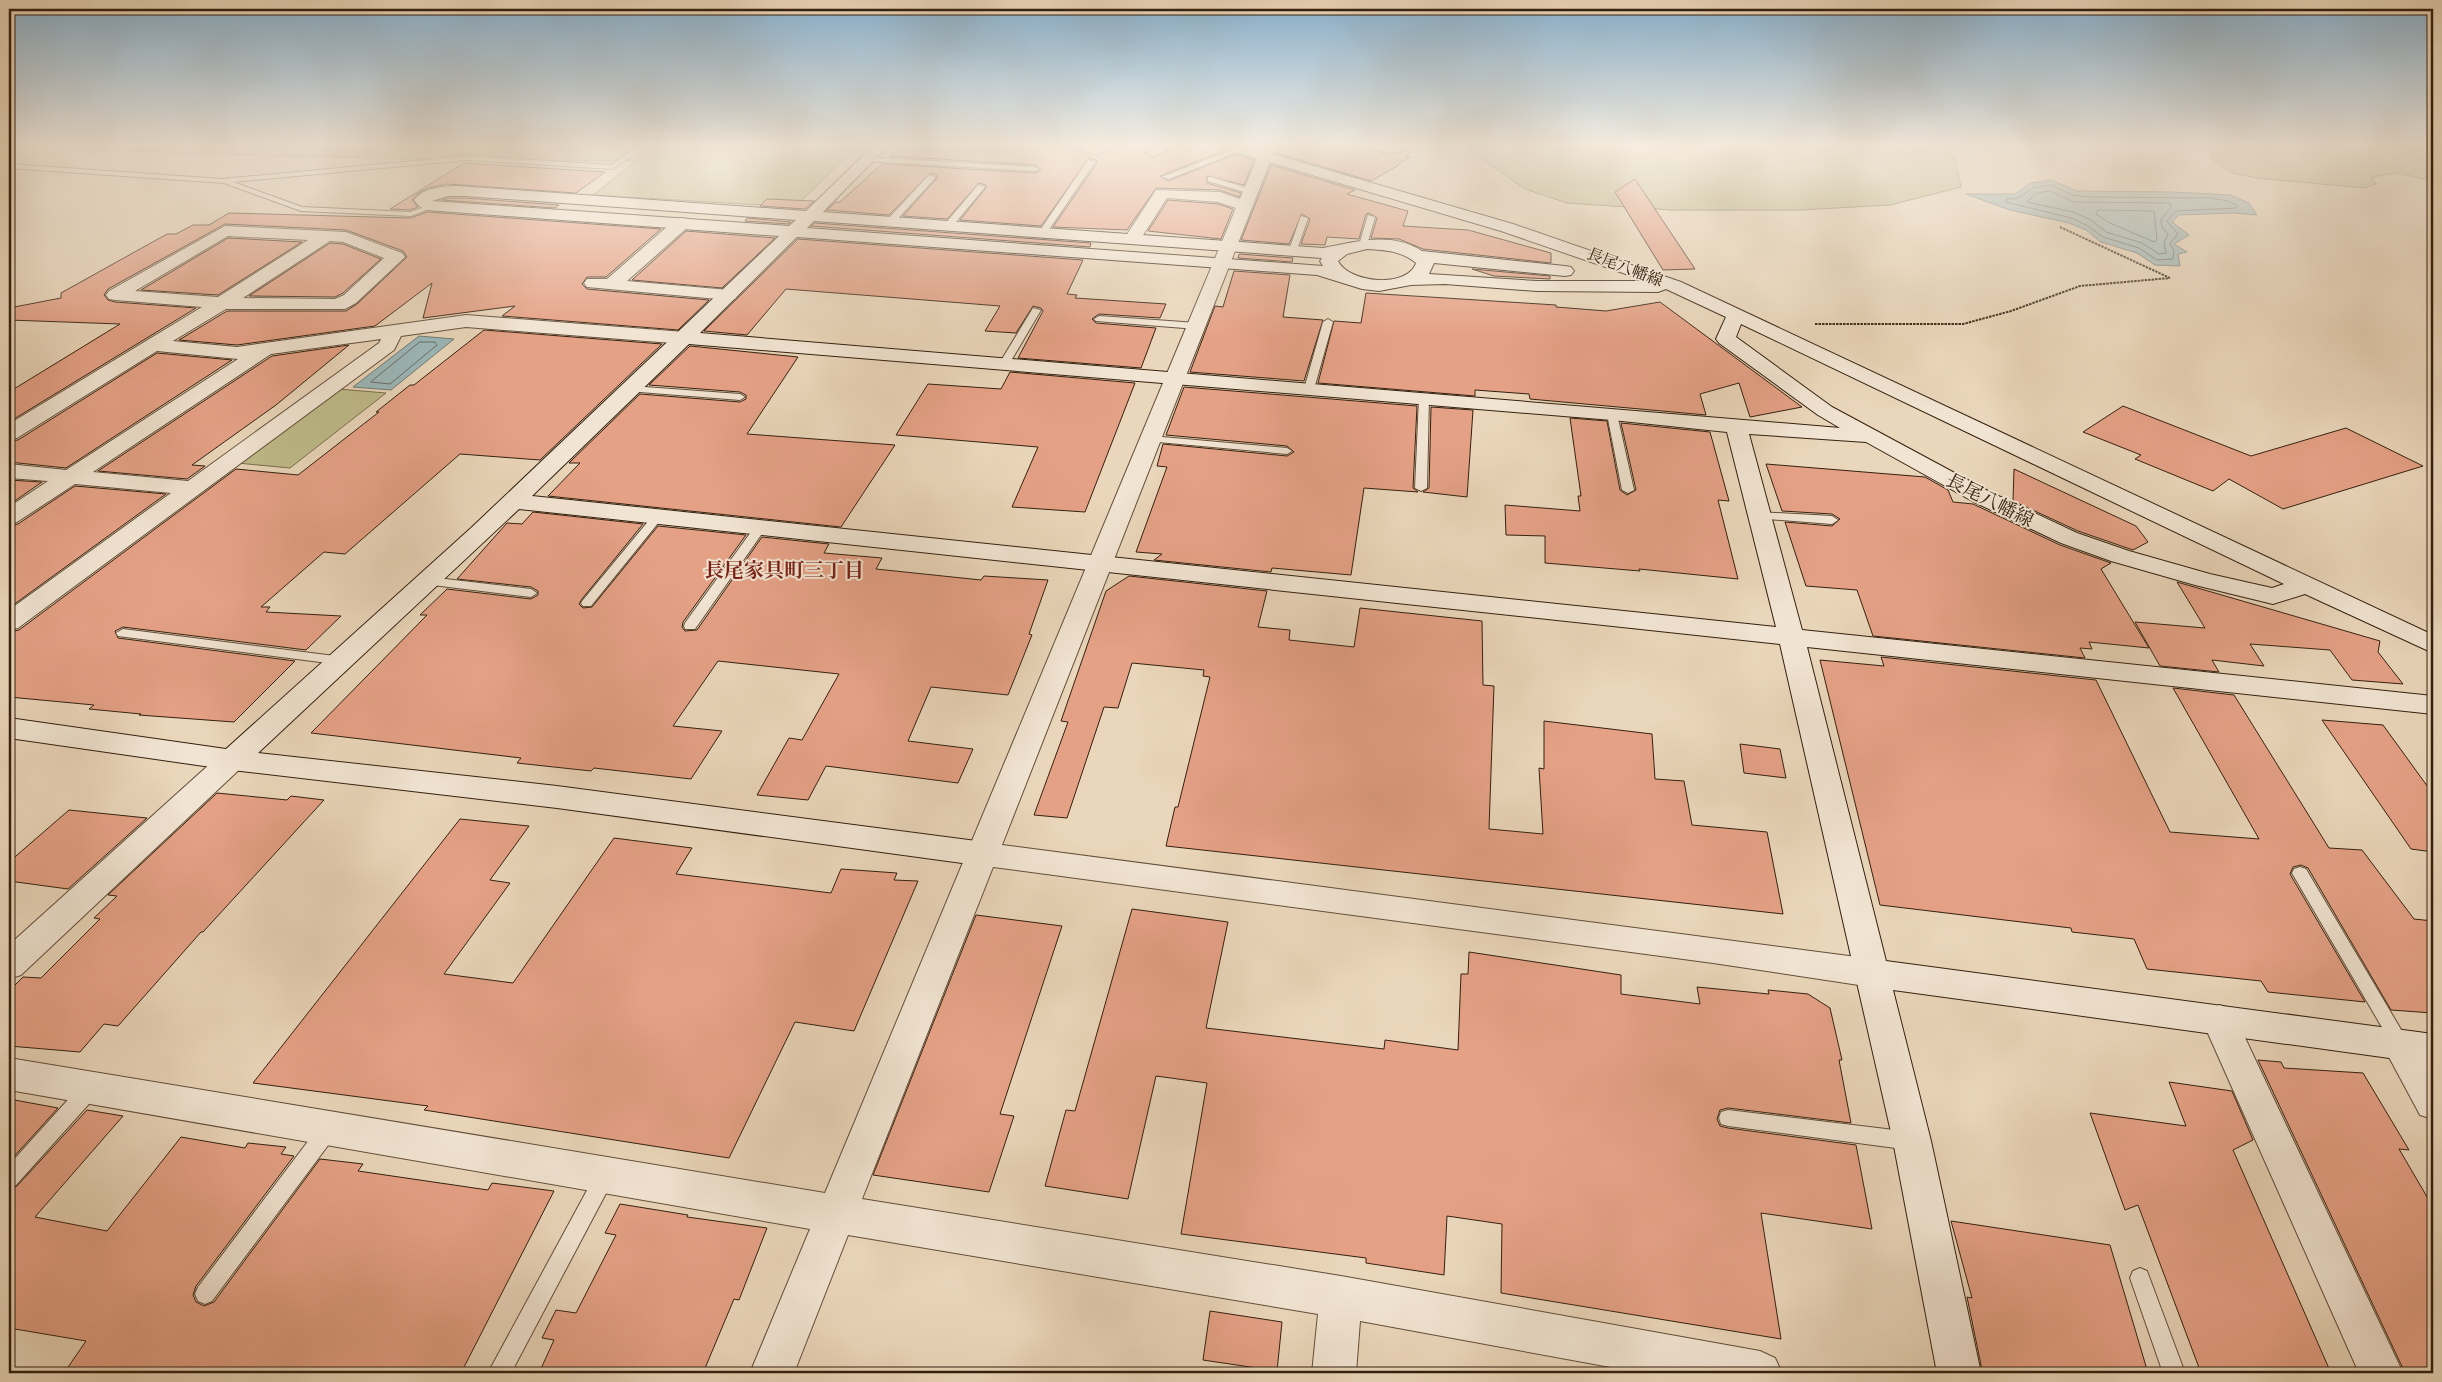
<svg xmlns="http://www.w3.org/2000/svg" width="2442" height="1382" font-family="'EB Garamond','Noto Serif JP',serif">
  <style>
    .green { fill: #bfbb8a; stroke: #7a6e4c }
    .water { fill: #9bb7b9; stroke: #727b75 }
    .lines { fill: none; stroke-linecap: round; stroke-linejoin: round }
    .shore { stroke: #686c64; stroke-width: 1 }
    .building { fill: #e5a186; stroke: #34200e }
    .lane-casing { stroke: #624e39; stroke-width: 2 }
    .street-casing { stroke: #624e39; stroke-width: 2 }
    .secondary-casing { stroke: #34200e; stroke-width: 2 }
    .path { stroke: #34200e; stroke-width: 2; stroke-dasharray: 2.5 1; stroke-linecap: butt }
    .lane { fill: #f1e4d2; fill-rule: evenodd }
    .street { fill: #f1e4d2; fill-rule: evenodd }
    .secondary { fill: #f1e4d2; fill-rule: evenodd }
    .labels { text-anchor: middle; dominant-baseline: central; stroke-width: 4; stroke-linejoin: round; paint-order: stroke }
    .far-street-label { font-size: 16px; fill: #34200e; stroke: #f1e4d2 }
    .street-label { font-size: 19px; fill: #34200e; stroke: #f1e4d2 }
    .neighbourhood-label { font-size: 20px; font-weight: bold; fill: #7a1f14; stroke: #f1e4d2 }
  </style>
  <rect width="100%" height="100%" fill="#ead6ba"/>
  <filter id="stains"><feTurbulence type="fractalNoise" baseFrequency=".004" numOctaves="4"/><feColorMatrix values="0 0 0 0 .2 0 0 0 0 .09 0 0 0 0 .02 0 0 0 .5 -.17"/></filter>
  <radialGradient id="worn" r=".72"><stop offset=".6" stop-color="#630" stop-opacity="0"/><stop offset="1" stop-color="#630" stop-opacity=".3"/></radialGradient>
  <!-- green -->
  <path class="green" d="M9,144h850l-64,63 -202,-12 43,-34c-209,0 -418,-6 -627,-15z
    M1470,144h471l14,16 6,27 -71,18 -90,5h-129l-104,-7 -42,-14 -55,-38z
    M2097,144h336v37l-36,-8 -25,4 4,7 -12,4 -107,-10 -25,-5 -21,-15 1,-7 -111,-5z
    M338,389l48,4 -96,75 -53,-5z"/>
  <!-- water -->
  <path class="water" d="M2052,180l24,11 97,1 57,3 19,8 8,12 -24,-2 -54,2 -7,7 17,13 -15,9 13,8 -9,2 2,12 -25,-1 -18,-12 -36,-11 -15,-12 -17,-7 -59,-13 -44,-16h49l16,-11z
    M419,336l35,3 -63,51 -38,-3z"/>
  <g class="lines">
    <!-- shore -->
    <path class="shore" d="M2051,185l21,10 17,2 122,1 17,3 10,5 -2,2 -60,3 -9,10 11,13 -8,9 4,8 -1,8 -16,1 -18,-12 -36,-11 -15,-11 -17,-8 -65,-16 1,-3 11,-1 15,-10z
      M2050,191l24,11 96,1 1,4 -10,13 1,7 6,7 -4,9 2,10 -7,1 -17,-11 -36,-11 -15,-12 -18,-8 -46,-10 8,-8z
      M2098,210l56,1 3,29 -3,2 -44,-19 -14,-9z
      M420,342h15l2,3 -47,39 -19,-2z"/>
  </g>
  <!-- building -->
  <path class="building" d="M901,144h157l38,11 29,-11h41l-22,9 8,5 30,-14h32l3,5 7,2 -64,25 8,5 68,-27 18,6 -10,25 -37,-9v7l34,10 -2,4 -19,-7 -64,-2 -29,42 -74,-3 44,-64 -1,-3 -7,-2 -48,68 -81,-6 26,-32v-3l-7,-2 -32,36 -44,-3 34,-38v-3l-7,-2 -41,42 -62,-5 9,-8h4l42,-38 153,9 6,-3 -6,-5 -145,-9z
    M1279,144h85l3,5 23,5 10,-1 10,-9h17l-22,12 5,1 -13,8h2l-28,16 -95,-28z
    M464,163l141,9 -29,21 -129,-9 -19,4 -11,6 -5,6 6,7 -8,3 -20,-1z
    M1271,165l84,25 -8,4 61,17 -5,15 65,4 83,23v10l-128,-14 -24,-10 -28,-1 6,-20 -8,-5 -3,1 -7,25 -32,-2 -2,8 -24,-1 9,-25 -8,-5 -13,30 -48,-4z
    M1635,179l60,90 -32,1 -48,-78z
    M448,198h17l94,7 -4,3 -113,-8z
    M767,199l47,2 -9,8 -45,-3z
    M1168,200l50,4 15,5 -12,30 -73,-8z
    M427,212l234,17 -55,48h-19l-5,7 5,5 122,11 -31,30 -176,-14 13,-10 -92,12 9,-35 -57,43 -138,19 -58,-5 48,-29h119l11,-7 50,-47 -4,-6 -57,-21 -121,-6 -117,65 -4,6 4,5 7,2 81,6 -187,114v-30l111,-68 -111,-4v-12l52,-10v-5l106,-59h9l17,-9h16l20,-12 182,5z
    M747,218l44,4 -3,2 -43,-3z
    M815,223l276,20 -1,4 -279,-21z
    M686,231l89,7 -53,50 -90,-8z
    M228,238l74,4 -84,53 -77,-5z
    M798,239l285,21 -16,34 10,1 -2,3 91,6 -6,14 -61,-4 -7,5 4,4 60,5 -15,40 -123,-10 25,-47 -2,-3 -8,-2 -17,27 -31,-2 15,-25 -214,-17 -39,46 -43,-4z
    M330,243l13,1 38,15 -38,34 -8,4 -86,-1z
    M1239,254l54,4 -1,4 -54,-4z
    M1472,269l78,7v3l-56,-3z
    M1234,271l56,4 -7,42 40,3 -19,61 -114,-9 25,-66 8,1z
    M1366,293l190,12v2l50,4 54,-9 142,105 -52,10 -11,-34 -39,11 6,21 -176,-16 -1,-5 -54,-4v6l-157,-13 16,-62 27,2z
    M484,330l178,14 -122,116 -80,-6 -115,100 -21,-2 -63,55h9l-4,5 75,4 -35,34 -183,-23 -8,4 3,7 177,23 -61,61 -95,-7 2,-1 -52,-5 5,-4 -85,-8v-65l10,-2 217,-161 62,6 81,-63h-3l34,-27h4z
    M349,345l-73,60 -84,60 13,1 -18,13 -89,-8 174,-115z
    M690,346l108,11 -51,77 148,11 -54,82 -293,-31 32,-33h-11l71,-69 100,8 6,-3v-4l-6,-3 -91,-7z
    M157,353l75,7 -166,108 -57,-6v-21l9,-1z
    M1010,372l125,11 -50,129 -73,-5 26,-60 -142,-12 32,-51 73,5z
    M1184,387l233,19 -4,82 5,4 -54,-4 -13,87 -79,-7 -1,4 -117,-12 8,-6 -26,-2 31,-85 -10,-1 6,-22 124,12 7,-4 -7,-6 -121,-11z
    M2123,406l128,50 95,-28 77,38 -140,43 -54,-30 -16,12 -78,-32 6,-4 -58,-23z
    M1431,407l42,3 -6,87 -44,-5 6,-4z
    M1570,418l37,3 13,69 7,5 9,-5 -15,-67 89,9 19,69 -11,-1 20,79 -99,-10 1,2 -95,-8v-27l-39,-1 -1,-30 75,6 -2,-15h3z
    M1766,464l159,13 23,13 5,12 20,2 87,41 51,18 -10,6 48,79 -60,-6 3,7 -12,-1 5,10 -212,-22 -16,-46 -51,-4 -21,-64 47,4 8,-7 -8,-5 -50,-3z
    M2014,469l122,57 12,16 -15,8 -3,-1 -52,-18 -65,-30z
    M9,480l33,2 -33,23z
    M75,486l91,8 -157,114v-82l9,-2z
    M533,512l110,12 -61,75 -3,5 4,4 9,-1 66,-81 88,9 -63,87 -1,5 3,4 12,-1 65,-93 67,7 -5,9 58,5 -6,11 105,11 3,-4 64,4 -19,54 3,1 -24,60 -77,-8 -23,54 65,8 -15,34 -132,-17 -18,34 -51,-5 32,-57 13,2 37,-66 -121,-13 -45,65 49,5 -31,48 -97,-11 -3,3 -74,-8 4,-5 -210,-25 116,-118h-7l27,-26 84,10 7,-4v-4l-7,-4 -74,-8 50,-56 15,1z
    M1129,576l138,15 -9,36 32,3 -1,10 65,7 6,-39 122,13 1,64 11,1 -5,143 54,5 -4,-66 5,1v-48l108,13 3,45 29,2 8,44 75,7 16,82 -617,-68 9,-39h3l32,-130 -7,-1 1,-6 -72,-7 -14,45 -14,-1 -37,111 -33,-3 34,-93 -7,-1 45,-130z
    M2177,582l203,59 -2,11 25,32 -51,-4 -22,-30 -80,-6 14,22 -52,-6 7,12 -59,-6 -25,-44 70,6z
    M1881,657l215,23 74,152 89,7 -86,-151 61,7 95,153 33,2 52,69 19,2v92l-42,-3 -83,-142 -7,-3 -8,2 -3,7 75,128 -97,-10 -7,-11 -114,-12 -13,-30 -62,-7 -1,-4 -191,-23 -60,-245 64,6z
    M2322,720l61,5 50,69v58l-22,-3z
    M1740,744l40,5 6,29 -42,-5z
    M217,793l70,7 4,-4 33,4 -121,132h-2l-83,94 -14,-2 -24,28 -71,-6v-55l14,-14 18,1 59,-59 -6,-1 23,-22 -9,-1z
    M69,810l78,8 -79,71 -59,-8v-19z
    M460,819l69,7 -39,54 20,3 -66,91 69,9 101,-145 78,10 -16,26 155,19 10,-24 56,4 -3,7 24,1 -64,150 -59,-9 -66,136 -305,-48 4,-4 -175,-23z
    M1132,909l96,13 -22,106 178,21 1,-9 73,10 3,-76h7l1,-22 152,23v19l79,10 -3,-17 72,7 -1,-4 40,4 22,14 12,52h-3l12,63 -123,-15 -8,2 -3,9 3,7 8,2 128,17 16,84 -111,-16 20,126 -280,-46 1,-69 -55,-8 -3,59 -78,-12v-5l-185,-24 26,-151 -51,-7 -28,123 -83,-13 21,-76 9,1z
    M976,915l86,11 -62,188 14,2 -25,76 -116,-17z
    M2258,1060l23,2 3,6 79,5 46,77 -10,-1 34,58v166h-28z
    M2169,1082l63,9 21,49 -20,10 98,223h-130l-63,-168 -13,5 -35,-97 96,13z
    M9,1099l49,9 -49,54z
    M87,1110l36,6 -88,101 72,14 74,-94 64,11 3,-5 38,4 -5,7 13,2 -98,130 -3,9 3,7 8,4 10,-4 106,-143 43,5 -5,7 130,19 4,-7 62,8 -93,182h-397l22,-32 -77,-13v-138l8,-4z
    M620,1204l68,11 -1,2 80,11 -28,72 -5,-1 -31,74h-164l15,-33 -12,-2 14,-28 20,3 40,-78 -11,-2z
    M1951,1221l159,24 38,128h-146l-20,-3 -15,-73 5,1z
    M1210,1311l72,11 -5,49 -74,-11z"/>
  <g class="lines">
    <!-- lane casing -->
    <g class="lane-casing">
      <path id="lane" d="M643,144h9l-40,25 -145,-9 -234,22 69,25 108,5 26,-9 4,2 -29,11 -110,-5 -77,-28 -215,-15v-4l213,15 245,-23 144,9z
        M1170,144h10l-27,12 -7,-2z
        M1238,147l7,2 -76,30 -7,-2z
        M868,157l167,10 4,2 -4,2 -170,-10 -1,-2z
        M1088,160l7,2 -49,72h-6l-1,-2z
        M929,175l7,2 -42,46h-6v-4z
        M1211,177l43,13 1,2 -4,2 -43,-13v-4z
        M978,185l7,2 -34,41h-6v-4z
        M1368,215l7,2 -8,28 -4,3 -4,-3z
        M1301,216l7,2 -11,32 -7,2 -1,-2z
        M1033,308l8,2 -33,56h-8l-1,-2z
        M1099,316l98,7 5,3 -5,3 -101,-8 -2,-2z
        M1328,319l5,3 -19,67 -1,2h-8l-1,-2 19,-67z
        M631,386l109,8 5,3 -5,3 -113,-9 -1,-2z
        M1424,395l5,3 -2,90 -6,3 -6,-3 4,-90z
        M1612,411l5,3 17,76 -6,3 -6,-3 -15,-76z
        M1151,436l136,12 5,3 -5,3 -140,-13 -1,-2z
        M659,511l4,2 2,2 -2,2 -72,89h-8l-2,-3 2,-3 72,-87z
        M1758,512l74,4 6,4 -6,4 -78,-6 -2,-2 2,-2z
        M760,524l6,4 -71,101h-10l-1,-3 1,-3 71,-98z
        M428,577l103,12 6,4 -6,4 -107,-13 -2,-3z
        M123,629l220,28 7,4 -7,4 -225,-29 -2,-3z
        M2300,867l6,2 100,169 3,5 -3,5 -6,3 -6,-3 -102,-175 2,-4z
        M90,1081l7,2 2,6 -2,6 -81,90 -7,3v-23l74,-82z
        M1728,1110l183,22 7,3 3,6 -3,6 -7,3 -183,-24 -7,-2 -2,-6 2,-6z
        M328,1121l7,3 2,6 -2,6 -123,165 -7,3 -7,-3 -3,-7 3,-7 123,-163z
        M605,1167l7,3 3,6 -3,6 -101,191h-23l110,-203z
        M2140,1268l7,3 38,102h-22l-33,-95 3,-7z"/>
    </g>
    <!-- street casing -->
    <g class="street-casing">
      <path id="street" d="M1263,144h14l-275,701 870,114 12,4 5,10 -5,10 -12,4 -159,-24 -720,-96 -131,332 479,77 419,75 15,7 7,15h-139l-283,-52 -4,52h-44l6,-59 -470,-79 -54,138h-44l60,-144 -801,-139v-32l816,135 411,-985 -18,-6 -51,-4 -29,45h-12l-2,-4 32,-49 64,2 20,7z
        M1366,144h42c-11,14 -25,7 -40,3z
        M682,218l6,1 2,4 -2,4 -61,54 102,9 6,1 3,4 -3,4 -6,1 -142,-13 -3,-4 3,-4h20l69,-60z
        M225,226l121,6 56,21 3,4 -49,46 -11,6h-119l-53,32 64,6 229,-32 219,17 7,2 3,4 -3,4 -7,2 -219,-17 -65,9 -7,14 -376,278 -9,2v-20l162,-117 -96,-9 -58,38 -8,2v-17l39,-26 -39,-3v-14l57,6 172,-111 -81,-8 -140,87 -8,1v-15l193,-117 -87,-7 -6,-1 -3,-4 3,-4zM228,236l80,4 -90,57 -83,-6zM330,241l13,1 41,16 -40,37 -9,4 -92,-1zM381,339l-2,4 -191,138 -95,-9 178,-118z
        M232,750l10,3 5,7 -5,7 -221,208 -12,4v-34l213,-192z
        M2220,1005l12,5 171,363h-44l-157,-353 6,-10z
        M2401,1031l13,4 19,34v50l-13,-4 -37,-69 5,-11z"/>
    </g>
    <!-- secondary casing -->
    <g class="secondary-casing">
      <path id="secondary" d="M875,144h15l-67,68 500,36c33,-6 68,-17 99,3l143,15 6,1 3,4 -3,4 -6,1 -131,-13 -5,11 108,7h109l-145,-50 -283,-84 -2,-3h22l275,80 168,58 752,353v18l-128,-59 -32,10 -78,-19 -84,-24 -50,-18 -87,-41 -108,-60 -117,-8 53,196 631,66v18l-626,-67 79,314 547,73v30l-540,-74 38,151 50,232h-44l-44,-232 -113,-497 -1261,-135 -261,244 299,33 427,56 11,4 5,8 -5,8 -11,4 -427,-58 -325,-38 -223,-32v-20l217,31 245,-221 308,-292 -353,-26c-6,-2 -8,-5 -12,-10 9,-13 31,-14 45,-14l347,25zM448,196h17l331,24 -7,6 -357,-25zM814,221l508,37 -2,3 3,5 -516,-38zM797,237l520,38 45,14 17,2 32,-6 34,-1 92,7 121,1 8,-3 60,28 -10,22 3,4 99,72 22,13 -1140,-95zM1367,249c18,1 35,2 49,14 -9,26 -67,20 -78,-2l9,-7zM1741,324l543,260 -12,4 -62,-14 -81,-23 -52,-18 -87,-41 -158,-85 -96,-70zM689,344l923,76 115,12 49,195 -1244,-131z"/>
    </g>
    <!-- path -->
    <path class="path" d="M2060,227l110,51
      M1815,324h148l48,-13 69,-25 90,-8"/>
    <!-- lane -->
    <use href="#lane" class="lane"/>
    <!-- street -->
    <use href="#street" class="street"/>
    <!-- secondary -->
    <use href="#secondary" class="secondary"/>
  </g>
  <!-- sky -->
  <linearGradient id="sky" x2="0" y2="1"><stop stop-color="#89b5d5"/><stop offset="0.43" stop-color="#f6ede0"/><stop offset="1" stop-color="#f6ede0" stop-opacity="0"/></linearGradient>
  <rect width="2442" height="337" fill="url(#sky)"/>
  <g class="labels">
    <!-- far-street labels -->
    <g class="far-street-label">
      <text transform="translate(1625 267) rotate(21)">長尾八幡線</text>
    </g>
    <!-- street labels -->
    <g class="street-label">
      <text transform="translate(1990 500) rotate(27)">長尾八幡線</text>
    </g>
    <!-- neighbourhood labels -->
    <g class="neighbourhood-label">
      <text x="784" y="570">長尾家具町三丁目</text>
    </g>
  </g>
  <!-- margin -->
  <rect width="2442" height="1382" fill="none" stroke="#ead6ba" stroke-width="30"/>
  <rect x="10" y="10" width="2422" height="1362" fill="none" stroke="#34200e" stroke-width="2.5"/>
  <rect x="15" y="15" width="2412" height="1352" fill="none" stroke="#34200e"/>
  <rect width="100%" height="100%" filter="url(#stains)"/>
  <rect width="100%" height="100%" fill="url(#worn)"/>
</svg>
